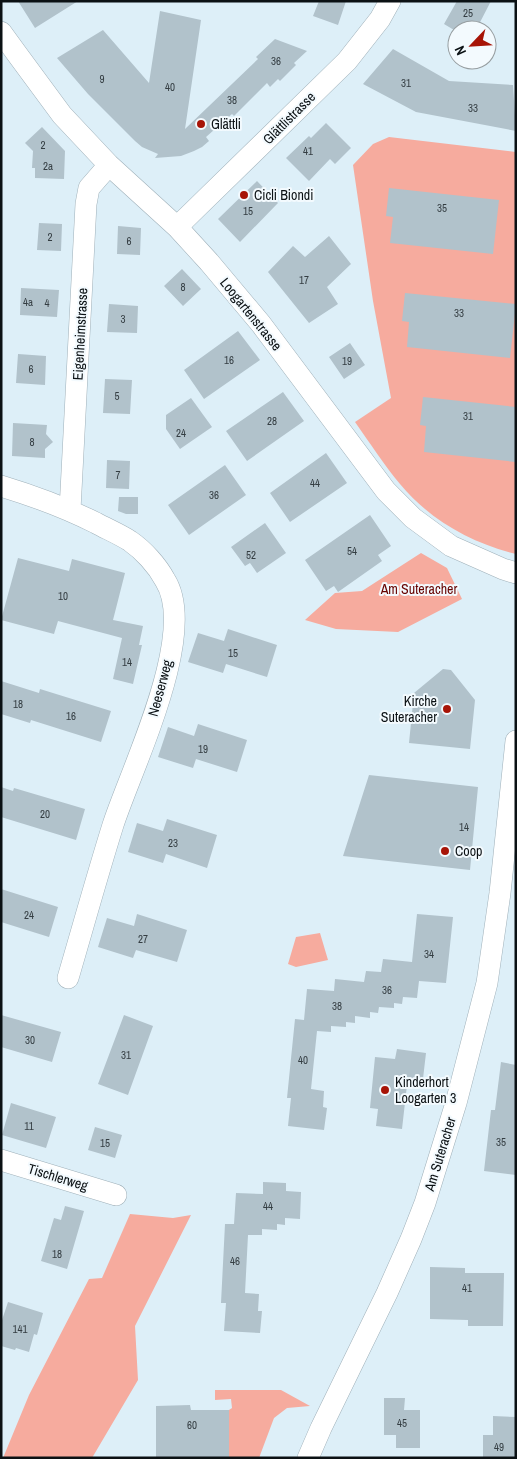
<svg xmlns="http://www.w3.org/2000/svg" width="517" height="1459" font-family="'Archivo Narrow',sans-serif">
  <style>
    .green { fill: #f6ab9e }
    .building { fill: #b1c2cb }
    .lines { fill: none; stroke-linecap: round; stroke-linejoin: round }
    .minor-casing { stroke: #9fb0b9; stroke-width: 22 }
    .minor { stroke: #fff; stroke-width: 21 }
    .poi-dot { fill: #a71407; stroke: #f3fafe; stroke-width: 2 }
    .labels { text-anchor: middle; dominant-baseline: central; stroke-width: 4; stroke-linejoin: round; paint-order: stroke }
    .number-label { font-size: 11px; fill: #343d42 }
    .street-label { font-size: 14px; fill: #0b1114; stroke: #f3fafe }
    .poi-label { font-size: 14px; fill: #0b1114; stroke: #f3fafe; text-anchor: start }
    .park-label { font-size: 14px; fill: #660300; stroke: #f3fafe }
  </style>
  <rect width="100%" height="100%" fill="#ddeff8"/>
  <!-- green -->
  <path class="green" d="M389,137l127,15v402c-45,-11 -86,-34 -116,-70 -16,-19 -30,-41 -45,-62l36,-24 -18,-97 -20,-136 20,-21z
    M421,553l26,15 15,31 -64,33 -62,-3 -31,-9 30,-27 27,-2z
    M320,933l8,27 -32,7 -8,-3 8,-27z
    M130,1214l43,4 18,-3 -56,111 3,54 -46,78h-89l26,-63 60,-116 13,-1z
    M215,1390h66l29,16 -23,2 -13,10 -15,40h-30v-48l3,-2 -1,-9 -16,1z"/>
  <!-- building -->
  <path class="building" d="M18,1h60l-43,27z
    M319,1h27l-8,24 -25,-9z
    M457,1h34l-15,29h-22l-10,-6z
    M160,11l41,9 -16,109 73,-70 -2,-2 19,-18 32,12 -13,12 2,2 -16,16 -2,-2 -8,8 -3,-4 -33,33 -2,-2 -26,23 3,4 -7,6 -8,4 -13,5 -26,2 3,-4 -16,-7 -7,-6 -47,-47 -31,-36 46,-28 46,53z
    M393,49l56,32 64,4 3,46 -100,-19 -53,-28z
    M326,123l25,25 -16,16 -5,-5 -21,22 -23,-23 23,-22 2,2z
    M42,127l23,24 -1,28 -29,-1v-10h-3l1,-17 -8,-8z
    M257,181l21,22 -38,39 -22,-23z
    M389,188l110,12 -6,54 -103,-11 3,-26 -7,-1z
    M39,223l23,1 -1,27 -24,-1z
    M118,226l23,2 -1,27 -23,-1z
    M329,236l22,28 -24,23 11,17 -29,19 -41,-51 25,-26 12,11z
    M182,269l19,20 -18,17 -19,-20z
    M21,288l38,2 -2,27 -37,-2z
    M405,293l111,11 -6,54 -103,-11 2,-25 -7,-1z
    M109,304l29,2 -1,27 -30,-1z
    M238,331l22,29 -56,39 -20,-29z
    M350,343l15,22 -21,14 -15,-22z
    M18,354l28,2 -1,29 -29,-2z
    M105,379l27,1 -2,34 -27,-1z
    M283,392l21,29 -57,40 -21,-30z
    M423,397l93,10v55l-92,-10 2,-26 -6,-1z
    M191,398l21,29 -32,22 -14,-20v-14z
    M13,423l34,2 -1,9 7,8 -8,7v9l-33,-2z
    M326,453l21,30 -57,39 -20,-29z
    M107,460l23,1 -1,28 -23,-1z
    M225,465l21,30 -57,40 -21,-30z
    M119,497h19v17h-12l-8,-3z
    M370,515l21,31 -13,9 4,6 -44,31 -4,-6 -8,5 -21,-31z
    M265,523l21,30 -29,20 -7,-10 -5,3 -14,-19z
    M18,558l51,13 3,-12 53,14 -12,47 30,6 -4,19h3l-9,39 -20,-5 9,-41 -64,-17 -4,13 -53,-14z
    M228,629l49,16 -10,32 -41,-13 -3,9 -35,-11 10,-29 26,8z
    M443,669l8,1 24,30 -5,49 -61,-6 5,-50z
    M1,681l38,12 1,-4 71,22 -10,31 -70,-22 -1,3 -29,-9z
    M198,724l49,16 -10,32 -41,-13 -3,9 -35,-11 10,-30 26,9z
    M369,775l109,12 -8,83 -127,-14z
    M1,787l12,4 1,-3 71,21 -9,31 -75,-23z
    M167,819l50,16 -10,33 -41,-14 -3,9 -35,-11 9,-29 26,8z
    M1,889l57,18 -9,30 -48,-15z
    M137,914l50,16 -10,32 -41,-12 -3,8 -35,-11 9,-29 27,8z
    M417,914l36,3 -7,66 -27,-2 -2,17 -14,-1 -1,7 -8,-1v5l-15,-1 -1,6 -8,-1v6l-15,-2v7l-9,-1v5l-15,-1v6l-14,-1 -6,58 13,2 -1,16 4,1 -3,22 -36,-4 3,-28h-4l8,-79 9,1 3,-31 27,2 1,-12 29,3 2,-11 15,1 2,-13 29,3z
    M1,1015l60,17 -9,30 -51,-15z
    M124,1015l29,11 -25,69 -30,-11z
    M397,1049l29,4 -4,34 -15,-2 -5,44 -26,-3 2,-17 -8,-1 5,-51 20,2z
    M501,1062l15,3v110l-32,-4 7,-61h4z
    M11,1103l45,14 -10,31 -44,-13z
    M95,1127l27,8 -7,23 -27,-8z
    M263,1182l23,1v8l15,1 -1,27 -15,-1v7l-8,-1v6l-15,-1v6h-14l-3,58 14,1 -1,17h4l-2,22 -36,-2 2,-28h-5l4,-79h9l2,-31 27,1z
    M65,1206l19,5 -17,58 -26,-8 13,-43 7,2z
    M430,1267l35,1v5h39l-1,53h-35v-6l-38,-1z
    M8,1302l35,11 -6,22 -3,-1 -5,18 -13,-4 -1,2 -14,-4v-23z
    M384,1398h21l-1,12h16v38h-24v-13h-12z
    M190,1405l1,5h38v48h-73v-52z
    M493,1416l23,1v41h-33v-23h10z"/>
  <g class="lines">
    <!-- minor casing -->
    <g class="minor-casing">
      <path id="minor" d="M1,32l16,22 45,61 47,50 68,62 32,35 52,62 125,167 27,27 38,28 52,23 13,4
        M177,227l170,-166 33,-42 10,-18
        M1,486c33,10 65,22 95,37 11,6 23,11 34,18 13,9 27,24 35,39 34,53 -34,189 -52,245 -16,51 -30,102 -45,153
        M70,510l16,-306 3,-16 20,-23
        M1,1160l115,35
        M308,1458l13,-30 66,-135 24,-54 14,-36 31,-100 31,-120 13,-90 16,-152"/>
    </g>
    <!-- minor -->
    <use href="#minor" class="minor"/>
  </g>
  <!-- markers -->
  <g class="poi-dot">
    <circle cx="201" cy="124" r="5"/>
    <circle cx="244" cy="195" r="5"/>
    <circle cx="447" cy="709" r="5"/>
    <circle cx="445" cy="851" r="5"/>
    <circle cx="385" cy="1090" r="5"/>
  </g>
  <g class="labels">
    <!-- number labels -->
    <g class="number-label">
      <text x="468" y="13">25</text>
      <text x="276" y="61">36</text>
      <text x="102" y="79">9</text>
      <text x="406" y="83">31</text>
      <text x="170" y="87">40</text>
      <text x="232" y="100">38</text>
      <text x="473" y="108">33</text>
      <text x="43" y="145">2</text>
      <text x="308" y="151">41</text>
      <text x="48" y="166">2a</text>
      <text x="442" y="208">35</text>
      <text x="248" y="211">15</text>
      <text x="50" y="237">2</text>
      <text x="129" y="241">6</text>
      <text x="304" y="280">17</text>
      <text x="183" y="287">8</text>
      <text x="28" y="302">4a</text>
      <text x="47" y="303">4</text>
      <text x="459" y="313">33</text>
      <text x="123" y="319">3</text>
      <text x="229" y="360">16</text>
      <text x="347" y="361">19</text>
      <text x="31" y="369">6</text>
      <text x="117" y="396">5</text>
      <text x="468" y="416">31</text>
      <text x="272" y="421">28</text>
      <text x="181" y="433">24</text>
      <text x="32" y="442">8</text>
      <text x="118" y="475">7</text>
      <text x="315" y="483">44</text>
      <text x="214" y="495">36</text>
      <text x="352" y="551">54</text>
      <text x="251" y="555">52</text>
      <text x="63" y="596">10</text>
      <text x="233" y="653">15</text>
      <text x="127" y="662">14</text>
      <text x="18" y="704">18</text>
      <text x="71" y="716">16</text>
      <text x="203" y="749">19</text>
      <text x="45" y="814">20</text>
      <text x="464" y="827">14</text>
      <text x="173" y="843">23</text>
      <text x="29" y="915">24</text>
      <text x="143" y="939">27</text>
      <text x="429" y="954">34</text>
      <text x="387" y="990">36</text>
      <text x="337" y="1006">38</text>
      <text x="30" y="1040">30</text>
      <text x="126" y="1055">31</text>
      <text x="303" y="1060">40</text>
      <text x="29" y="1126">11</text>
      <text x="501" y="1142">35</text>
      <text x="105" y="1143">15</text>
      <text x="268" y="1206">44</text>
      <text x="57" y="1254">18</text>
      <text x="235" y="1261">46</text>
      <text x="467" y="1288">41</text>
      <text x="20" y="1329">141</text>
      <text x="402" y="1423">45</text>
      <text x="192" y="1425">60</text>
      <text x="499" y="1447">49</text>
    </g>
    <!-- street labels -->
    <g class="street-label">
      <text transform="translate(289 118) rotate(-45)">Glättlistrasse</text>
      <text transform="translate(251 314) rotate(51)">Loogartenstrasse</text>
      <text transform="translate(80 334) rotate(-87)">Eigenheimstrasse</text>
      <text transform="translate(160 688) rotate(-75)">Neeserweg</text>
      <text transform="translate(440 1154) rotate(-73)">Am Suteracher</text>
      <text transform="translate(58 1177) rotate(17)">Tischlerweg</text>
    </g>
    <!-- poi labels -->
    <g class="poi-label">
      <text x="211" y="124">Glättli</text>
      <text x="254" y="195">Cicli Biondi</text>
      <text x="437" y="701" text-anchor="end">Kirche<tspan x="437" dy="16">Suteracher</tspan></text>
      <text x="455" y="851">Coop</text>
      <text x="395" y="1082">Kinderhort<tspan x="395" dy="16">Loogarten 3</tspan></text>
    </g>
    <!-- park labels -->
    <g class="park-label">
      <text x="419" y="589">Am Suteracher</text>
    </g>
  </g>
  <!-- border -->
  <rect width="517" height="1459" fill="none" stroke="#0b1114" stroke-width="5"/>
  <!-- north arrow -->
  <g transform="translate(472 45) rotate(245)"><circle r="24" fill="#f3fafe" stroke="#969da0"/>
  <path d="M0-4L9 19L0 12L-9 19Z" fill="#a71407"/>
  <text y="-8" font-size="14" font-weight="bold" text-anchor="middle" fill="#0b1114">N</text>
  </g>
</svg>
